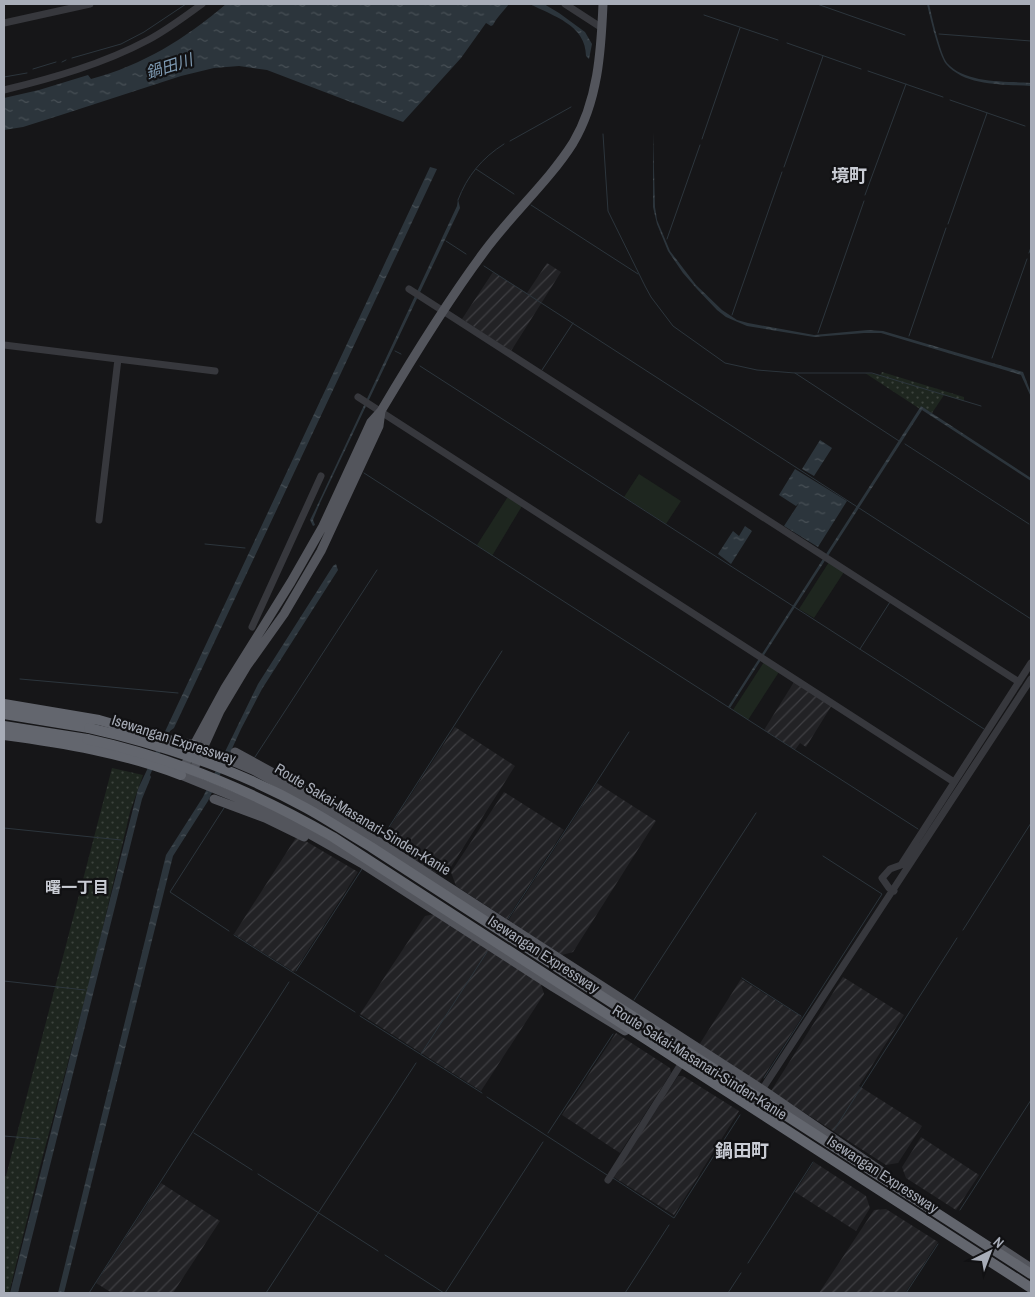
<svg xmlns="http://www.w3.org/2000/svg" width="1035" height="1297" font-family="'Archivo Narrow','Noto Sans JP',sans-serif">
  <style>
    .industrial { fill: url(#industrial-furrows) }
    .grass { fill: url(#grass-dots) }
    .green { fill: #1e261f }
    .water { fill: url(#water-ripples) }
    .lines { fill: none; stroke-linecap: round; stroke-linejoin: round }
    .stream { stroke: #2c353c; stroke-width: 1 }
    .minor { stroke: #37383d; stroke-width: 7 }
    .major { stroke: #53555c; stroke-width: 9 }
    .highway { stroke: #63666e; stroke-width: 10 }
    .highway-bridge { stroke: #63666e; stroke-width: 10 }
    .labels { text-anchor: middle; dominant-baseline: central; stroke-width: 4.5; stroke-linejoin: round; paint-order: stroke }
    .street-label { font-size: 15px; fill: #a8adb8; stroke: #111113 }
    .water-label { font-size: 16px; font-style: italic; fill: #7f9bb3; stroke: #111113 }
    .neighbourhood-label { font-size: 16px; font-weight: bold; fill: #c9ccd4; stroke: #111113 }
    .quarter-label { font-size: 18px; font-weight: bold; fill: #c9ccd4; stroke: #111113 }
  </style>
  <defs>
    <pattern id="industrial-furrows" width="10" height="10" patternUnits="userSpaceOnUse" patternTransform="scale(1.25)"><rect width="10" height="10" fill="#222225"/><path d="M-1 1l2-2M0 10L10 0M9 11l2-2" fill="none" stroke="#3f3f43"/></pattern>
    <pattern id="grass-dots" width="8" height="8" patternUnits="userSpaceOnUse" patternTransform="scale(1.25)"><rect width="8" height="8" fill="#1e261f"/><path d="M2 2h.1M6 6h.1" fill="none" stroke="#3c433d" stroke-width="1.8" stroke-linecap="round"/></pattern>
    <pattern id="water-ripples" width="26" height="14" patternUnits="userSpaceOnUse" patternTransform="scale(1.25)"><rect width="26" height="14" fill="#2c353c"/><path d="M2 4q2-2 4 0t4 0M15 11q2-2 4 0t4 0" fill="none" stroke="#485056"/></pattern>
  </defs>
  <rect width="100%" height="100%" fill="#161618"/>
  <!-- industrial -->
  <path class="industrial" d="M547,263l14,9 -50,79 -49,-32 31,-47 34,21z
    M794,682l38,23 -26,42 -6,-4 -5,7 -31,-20z
    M455,727l60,39 -66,104 -14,3 -53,-34z
    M597,783l59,38 -83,131 -11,3 -54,-34z
    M504,792l60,38 -57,89 -51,-33 -5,-14z
    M297,836l61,36 -64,100 -60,-38z
    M435,914l105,67 4,13 -63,97 -121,-77 65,-98z
    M843,977l61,38 -45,71 63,40 -24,37 -12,2 -115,-74z
    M741,979l61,38 -43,66 -60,-38z
    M616,1033l54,35 1,5 -51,80 -58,-38z
    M678,1076h5l56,35 -65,104 -62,-39z
    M921,1137l58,38 -23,35 -50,-32 -4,-11z
    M814,1162l52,34 4,12 -14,23 -61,-39z
    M161,1183l59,38 -47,72h-61l-16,-10z
    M886,1209l52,33 -33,51h-86l55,-83z"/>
  <!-- grass -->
  <path class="grass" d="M882,372l82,25v4l-20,-6 -12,18 -10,-6 -2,2 -55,-36 15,2z
    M112,768l31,7 -13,37 -37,157 -51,190 -33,134h-5v-117h2z"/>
  <!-- green -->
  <path class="green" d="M639,474l42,27 -15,23 -42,-27z
    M507,498h2l13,8 -30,50 -15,-11z
    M829,562l15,10 -30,46 -15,-9z
    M764,662l15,10 -31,48 -15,-10z"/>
  <!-- water -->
  <path class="water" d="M226,4h283c-6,8 -12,13 -16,21l-2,1 -5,-3 -25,35 -58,64 -136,-52 -28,-4 -25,2 -33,8 -120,39 -38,12 -19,3v-32l35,-8 49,-15 3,4c52,-14 94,-40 135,-75z
    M530,4h14l15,9 26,19 7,12 -3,15 -3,-3c0,-31 -33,-40 -56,-52z
    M927,4h2c3,13 11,49 18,59 18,21 59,18 84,20v3c-27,-2 -65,1 -85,-22 -7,-9 -16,-47 -19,-60z
    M653,132l2,75 2,13 13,31 26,34 26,25 15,10 11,3 66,12 54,-5 15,1 140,41 8,21v4l-10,-22 -140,-42h-17l-50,4 -67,-11 -21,-9 -9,-7 -20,-21 -14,-16 -15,-22 -11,-27 -4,-17z
    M430,167l7,2 -263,559 -4,3 -20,44 1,2 -9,22 -124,494h-8l128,-504z
    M458,199l2,9 -140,295 -7,17 2,5 -2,1 -3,-6 6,-12 141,-302z
    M921,406l110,72v3l-109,-71 -192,298 -2,-1z
    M820,440l12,8 -18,28 -12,-7z
    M795,469l52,32 -29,46 -34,-21 15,-23 -3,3 -17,-11z
    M745,526l7,5 -21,33 -13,-10 15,-23 6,5z
    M336,564l2,6 -76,119 -21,40 -33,72 -35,55 -109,437h-6l108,-438 37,-58 55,-113 75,-118z"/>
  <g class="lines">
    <!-- stream -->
    <path class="stream" d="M817,4l88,31
      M704,15l74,25
      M939,34l92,7
      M787,43l74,26
      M72,58l49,-14 23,-12 42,-28
      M62,62l4,-2
      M33,69l23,-7
      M868,71l75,26
      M4,77l23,-4
      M950,100l75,26
      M1031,128v1
      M603,134l5,77 37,75 6,11 22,29 52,37 32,7 38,3h77l109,33
      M702,139l38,-111
      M510,141l61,-34
      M784,167l39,-111
      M476,169l38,25
      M865,195l41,-111
      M458,200c9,-24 24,-42 46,-56
      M531,205l107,69
      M948,224l39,-111
      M667,239l33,-94
      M446,241l20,13
      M1029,253l2,-6
      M484,266l547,353
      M732,315l50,-143
      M818,333l46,-132
      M909,336l37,-108
      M395,351l6,3
      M992,358l35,-99
      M420,366l564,363
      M542,370l31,-47
      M795,373l104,68
      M905,444l124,80
      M364,473l554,356
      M205,544l40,4
      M860,649l30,-47
      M20,679l158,14
      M255,757l122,-187
      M224,808l-54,84 59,39
      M4,828l117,12
      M382,838l120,-187
      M508,919l121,-187
      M963,930l68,-107
      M234,935l121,77
      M296,971l66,-102
      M742,978l59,38
      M4,981l81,9
      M634,1000l122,-187
      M360,1016l122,77
      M421,1054l66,-102
      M764,1078l118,-184 -59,-38
      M487,1097l120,78
      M834,1130l123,-192
      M194,1133l58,37
      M548,1133l65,-99
      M4,1136l36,3
      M258,1174l120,77
      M613,1178l61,40 66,-103
      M960,1210l71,-110
      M385,1255l59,38
      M748,1263l65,-101
      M89,1293l200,-311
      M266,1293l150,-230
      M445,1293l98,-151
      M625,1293l44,-68
      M728,1293l13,-20
      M906,1293l32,-49"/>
    <!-- minor -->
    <path class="minor" d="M565,4l37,24
      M4,23l86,-19
      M4,90c49,-12 99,-26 144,-50 19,-10 36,-23 54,-36
      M409,289l610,393
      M4,345l211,26
      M358,397l596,385
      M99,520l19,-161
      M252,627l69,-151
      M894,891l-5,-3 -7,-10 8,-9 11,-4 130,-202
      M750,1108l281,-429
      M608,1180l73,-116"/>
    <!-- major -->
    <path class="major" d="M603,4c-2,48 -5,97 -30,139 -24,38 -62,72 -89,109 -38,51 -71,105 -103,159l-10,11 -48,104 -32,56 -66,106 -31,57 -13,30 86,35 94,53 192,124 72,44
      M194,745l59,25 42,23 81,47 387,250 118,81
      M235,752l84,46 26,18
      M195,766l25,-55 27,-45 37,-52 37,-63 58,-125 2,-15
      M214,799l51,19 39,19
      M999,1247l32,21"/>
    <!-- highway -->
    <path class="highway" d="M4,704l95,16 77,22 18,3
      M4,714l85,14
      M4,726l83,13
      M4,735c60,8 120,18 177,40"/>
    <!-- highway-bridge -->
    <path class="highway-bridge" d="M89,728c75,17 149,42 217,80 22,12 43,26 65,39l660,427
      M87,739c88,19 168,53 246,98l698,451"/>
  </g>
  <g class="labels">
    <!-- street labels -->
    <g class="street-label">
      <text transform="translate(174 739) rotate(18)">Isewangan Expressway</text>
      <text transform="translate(363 819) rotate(31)">Route Sakai-Masanari-Sinden-Kanie</text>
      <text transform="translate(544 954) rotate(33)">Isewangan Expressway</text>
      <text transform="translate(700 1062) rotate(32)">Route Sakai-Masanari-Sinden-Kanie</text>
      <text transform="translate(883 1174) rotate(33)">Isewangan Expressway</text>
    </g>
    <!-- water labels -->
    <g class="water-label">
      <text transform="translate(169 66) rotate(-18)">鍋田川</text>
    </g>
    <!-- neighbourhood labels -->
    <g class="neighbourhood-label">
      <text x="77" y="887">曙一丁目</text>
    </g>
    <!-- quarter labels -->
    <g class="quarter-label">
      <text x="849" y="175">境町</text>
      <text x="742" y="1150">鍋田町</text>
    </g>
  </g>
  <!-- border -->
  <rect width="1035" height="1297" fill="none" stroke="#a8adb8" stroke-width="10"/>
  <!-- north arrow -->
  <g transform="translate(990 1252) rotate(42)" stroke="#111113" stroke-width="4" paint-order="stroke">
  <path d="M0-4L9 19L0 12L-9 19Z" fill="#a8adb8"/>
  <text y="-8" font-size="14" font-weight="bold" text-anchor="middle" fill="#a8adb8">N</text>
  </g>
</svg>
